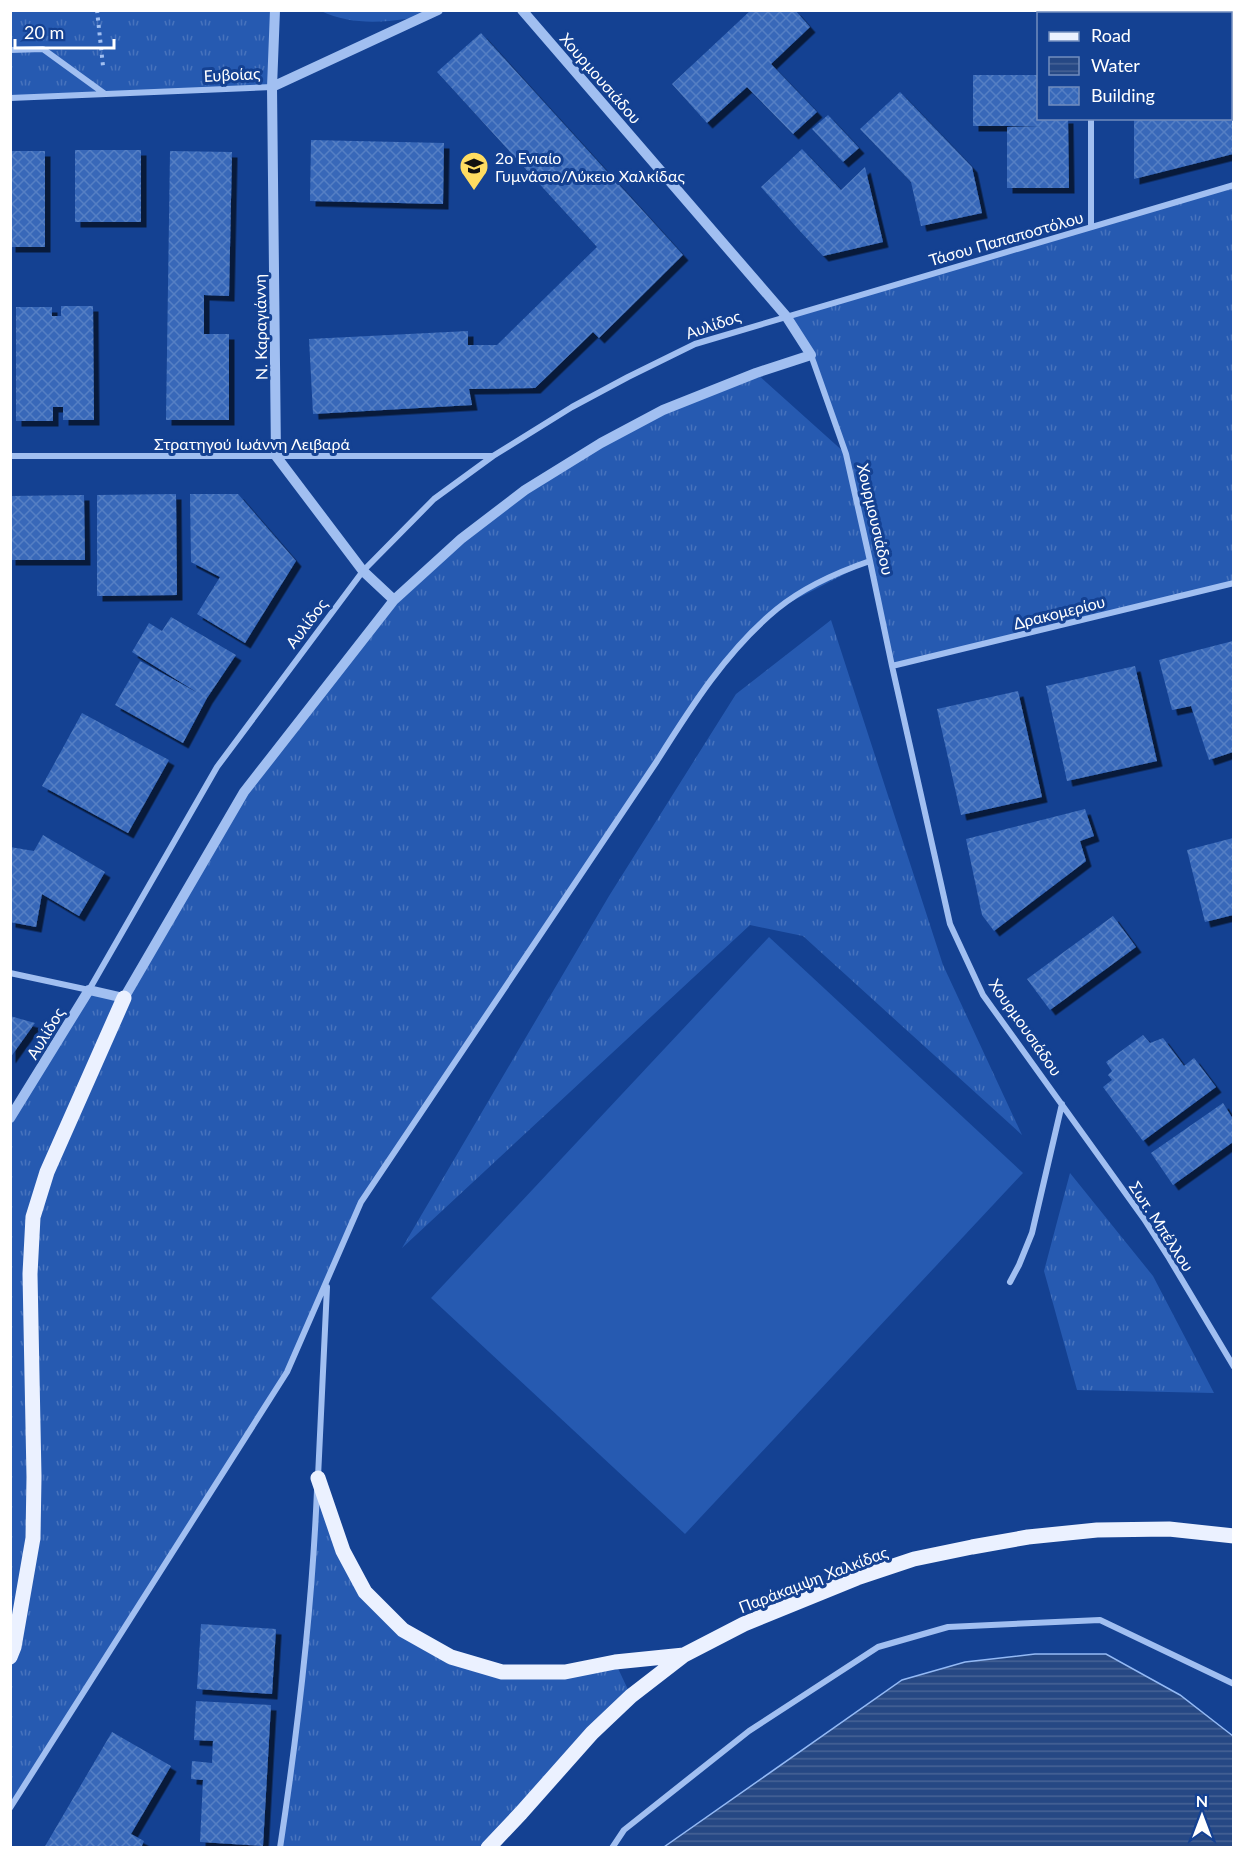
<svg xmlns="http://www.w3.org/2000/svg" width="1244" height="1858" font-family="Lato,sans-serif">
  <style>
    .grass { fill: url(#grass-tufts) }
    .pitch { fill: #265ab1 }
    .water { fill: url(#water-rules); stroke: #93b9f5; stroke-width: 1.5 }
    .building { fill: url(#building-cross-hatch); filter: url(#shadow) }
    .lines { fill: none; stroke-linecap: round; stroke-linejoin: round }
    .path { stroke: #a1bff1; stroke-width: 4; stroke-dasharray: 3 4.5; stroke-linecap: butt }
    .minor { stroke: #a1bff1; stroke-width: 6 }
    .tertiary { stroke: #a1bff1; stroke-width: 10 }
    .primary { stroke: #ebf1ff; stroke-width: 15 }
    .labels { text-anchor: middle; dominant-baseline: central; stroke-width: 6; stroke-linejoin: round; paint-order: stroke }
    .street-label { font-size: 16px; fill: #fff; stroke: #144192 }
    .poi-label { font-size: 16px; fill: #fff; stroke: #144192; text-anchor: start }
  </style>
  <defs>
    <pattern id="grass-tufts" width="24" height="20" patternUnits="userSpaceOnUse" patternTransform="scale(1.5)"><rect width="24" height="20" fill="#265ab1"/><path d="M3 7l-1-3M5 7V3M7 7l1-3M15 17l-1-3M17 17v-4M19 17l1-3" fill="none" stroke="#4773bd"/></pattern>
    <pattern id="water-rules" width="6" height="5" patternUnits="userSpaceOnUse" patternTransform="scale(1.5)"><rect width="6" height="5" fill="#264884"/><path d="M0 2.5h6" fill="none" stroke="#476396"/></pattern>
    <pattern id="building-cross-hatch" width="8" height="8" patternUnits="userSpaceOnUse" patternTransform="scale(1.5)"><rect width="8" height="8" fill="#3768b9"/><path d="M0 0l8 8M0 8l8-8" fill="none" stroke="#557fc4"/></pattern>
    <filter id="shadow"><feDropShadow dx="5.5" dy="5.5" stdDeviation="0" flood-color="#0009"/></filter>
  </defs>
  <rect width="100%" height="100%" fill="#144192"/>
  <!-- grass -->
  <path class="grass" d="M10,11h267l-5,76 -261,9z
    M321,11h117c-10,5 -21,6 -32,8 -29,4 -58,5 -85,-8z
    M1233,185v398l-341,83 -22,-105 -93,48 -34,33 -45,55 -337,505 -74,170 -276,436 -1,-690 79,-128 36,8 119,-206 150,-192 67,-61 140,-96 155,-70 89,80 -34,-98 -25,-39z
    M831,620l112,345 79,170 -219,-199 -53,-11 -348,323 207,-352 127,-202z
    M1070,1173l83,103 61,117 -137,-3 -33,-119z
    M318,1478l25,73 60,79 99,42 113,-10 16,34 -143,151 -208,1 14,-97z"/>
  <!-- pitch -->
  <path class="pitch" d="M769,937l254,236 -338,361 -254,-236z"/>
  <!-- water -->
  <path class="water" d="M1035,1654h71l74,41 53,41v111h-569l238,-167 63,-18z"/>
  <!-- building -->
  <path class="building" d="M751,10h44l15,17 -39,37 46,48 -24,22 -46,-47 -40,36 -35,-39z
    M481,33l202,222 -84,83 -6,-6 -58,56 -66,1 3,16 -159,9 -4,-75 159,-8v14h29l100,-98 -160,-175z
    M973,75h65v43h30l1,70h-62v-61l34,-1h-68z
    M1233,90v64l-99,25v-61h96v-27z
    M900,92l72,75 10,46 -61,13 -10,-44 -51,-53z
    M828,115l31,33 -16,14 -31,-33z
    M311,140l133,3 -1,61 -133,-3z
    M802,149l39,41 24,-23 18,75 -60,14 -25,-27 -37,-42z
    M75,150h66v72h-66z
    M10,151h35v96h-35z
    M170,151l62,1 -3,144 -25,-1v39h25v86h-63z
    M61,306h32l1,114h-31v-13h-10v14h-37v-114h36v9h9z
    M176,494l1,101 -80,1v-101z
    M190,494h48l58,67 -51,82 -48,-29 23,-37 -29,-15z
    M84,495l1,65h-75v-64z
    M171,617l65,38 -29,43 -24,45 -68,-38 25,-44 58,32 -66,-41 17,-29 13,8z
    M1233,641v111l-24,8 -18,-54 -19,4 -13,-50z
    M1135,666l22,95 -90,20 -21,-95z
    M1018,691l24,106 -81,18 -24,-106z
    M82,713l87,47 -41,73 -86,-47z
    M1085,809l9,27 -14,5 6,20 -92,70 -12,-16 -16,-76z
    M43,835l62,37 -26,44 -37,-22 -6,33 -26,-5v-75l24,4z
    M1233,838v77l-28,7 -18,-72z
    M1113,916l23,31 -86,63 -23,-31z
    M10,1016l25,7 -25,35z
    M1143,1035l7,8 13,-5 21,28 10,-8 22,29 -73,54 -40,-54 9,-7 -4,-5 4,-4 -6,-9z
    M1223,1103l10,16v23l-60,43 -22,-32z
    M201,1624l75,5 -4,65 -75,-5z
    M196,1701l75,4 -8,141 -63,-4 3,-62 -12,-1 1,-18 20,2 1,-22 -19,-1z
    M112,1732l59,34 -40,68 13,7 -3,7h-97z"/>
  <g class="lines">
    <!-- path -->
    <path class="path" d="M97,10l6,56"/>
    <!-- minor -->
    <path class="minor" d="M1091,10v4
      M10,50l33,-1 62,45
      M10,98l262,-11
      M1091,118v109
      M811,355l35,99 24,107 22,105 58,258 33,71 161,224 25,39 65,109
      M10,456h483
      M892,666l342,-83
      M10,973l79,17 128,-223 146,-196 71,-72 59,-43 79,-49 56,-30 67,-33 539,-159
      M1010,1282l9,-17 13,-32 30,-129
      M318,1477l9,-190
      M10,1808l277,-436 74,-170 296,-441c34,-54 70,-111 120,-152 27,-22 61,-37 93,-48
      M280,1848c18,-119 32,-238 37,-358
      M612,1848l12,-18 125,-99 129,-84 70,-20 152,-7 134,64"/>
    <!-- tertiary -->
    <path class="tertiary" d="M275,10l-3,77 4,369 87,115 31,29
      M272,87l166,-77
      M10,1118l79,-128 35,8 120,-206 150,-192 67,-61 64,-49 76,-47 62,-33 93,-37 55,-18 -25,-39 -264,-306"/>
    <!-- primary -->
    <path class="primary" d="M318,1478l25,73 22,41 38,38 48,27 51,15h63l50,-10 69,-7
      M10,1657l4,-10 19,-109 1,-61 -4,-203 3,-57 14,-45 77,-174
      M488,1848l33,-35 71,-80 39,-37 53,-41 60,-31 113,-46 57,-19 58,-12 56,-10 69,-7 72,-1 65,7"/>
  </g>
  <!-- icons -->
  <defs>
    <g id="school-pin" transform="scale(1.5)"><path d="M0 17L-7.5 6A9.5 9.5 0 1 1 7.5 6Z" fill="#ffdd61" stroke="#144192"/><path d="M0-5L7-2L0 1L-7-2ZM-4 1L0 2.5L4 1V4Q0 6-4 4Z" fill="#111"/></g>
  </defs>
  <g fill-rule="evenodd">
    <use href="#school-pin" x="474" y="166"/>
  </g>
  <g class="labels">
    <!-- street labels -->
    <g class="street-label">
      <text transform="translate(232 74) rotate(-3)">Ευβοίας</text>
      <text transform="translate(601 78) rotate(49)">Χουρμουσιάδου</text>
      <text transform="translate(1006 238) rotate(-16)">Τάσου Παπαποστόλου</text>
      <text transform="translate(713 324) rotate(-19)">Αυλίδος</text>
      <text transform="translate(260 327) rotate(-91)">Ν. Καραγιάννη</text>
      <text x="252" y="443">Στρατηγού Ιωάννη Λειβαρά</text>
      <text transform="translate(876 519) rotate(77)">Χουρμουσιάδου</text>
      <text transform="translate(1059 612) rotate(-14)">Δρακομερίου</text>
      <text transform="translate(306 623) rotate(-53)">Αυλίδος</text>
      <text transform="translate(1026 1027) rotate(55)">Χουρμουσιάδου</text>
      <text transform="translate(45 1033) rotate(-59)">Αυλίδος</text>
      <text transform="translate(1162 1226) rotate(57)">Σωτ. Μπέλλου</text>
      <text transform="translate(813 1579) rotate(-21)">Παράκαμψη Χαλκίδας</text>
    </g>
    <!-- poi labels -->
    <g class="poi-label">
      <text x="495" y="157">2ο Ενιαίο<tspan x="495" dy="18">Γυμνάσιο/Λύκειο Χαλκίδας</tspan></text>
    </g>
  </g>
  <!-- border -->
  <rect width="1244" height="1858" fill="none" stroke="#ffffff" stroke-width="24"/>
  <!-- legend -->
  <rect x="1037" y="12" width="195" height="108" fill="#144192" stroke="#728dbe" stroke-width="1.5"/>
  <rect x="1049" y="32" width="30" height="9" fill="#ebf1ff" stroke="#728dbe" stroke-width="1.5"/>
  <text x="1091" y="42" font-size="18" fill="#ffffff">Road</text>
  <rect x="1049" y="57" width="30" height="18" fill="url(#water-rules)" stroke="#728dbe" stroke-width="1.5"/>
  <text x="1091" y="72" font-size="18" fill="#ffffff">Water</text>
  <rect x="1049" y="87" width="30" height="18" fill="url(#building-cross-hatch)" stroke="#728dbe" stroke-width="1.5"/>
  <text x="1091" y="102" font-size="18" fill="#ffffff">Building</text>
  <!-- north arrow -->
  <g transform="translate(1202 1816)" stroke="#144192" stroke-width="4.5" paint-order="stroke">
  <path d="M0-4.5L10 22L0 15L-10 22Z" fill="#ffffff"/>
  <text y="-9" font-size="16" font-weight="bold" text-anchor="middle" fill="#ffffff">N</text>
  </g>
  <!-- scale -->
  <path d="M15 39v9h99v-9" fill="none" stroke="#ffffff" stroke-width="3"/>
  <text x="24" y="39" font-size="18" fill="#ffffff" stroke="#144192" stroke-width="4.5" paint-order="stroke">20 m</text>
</svg>
